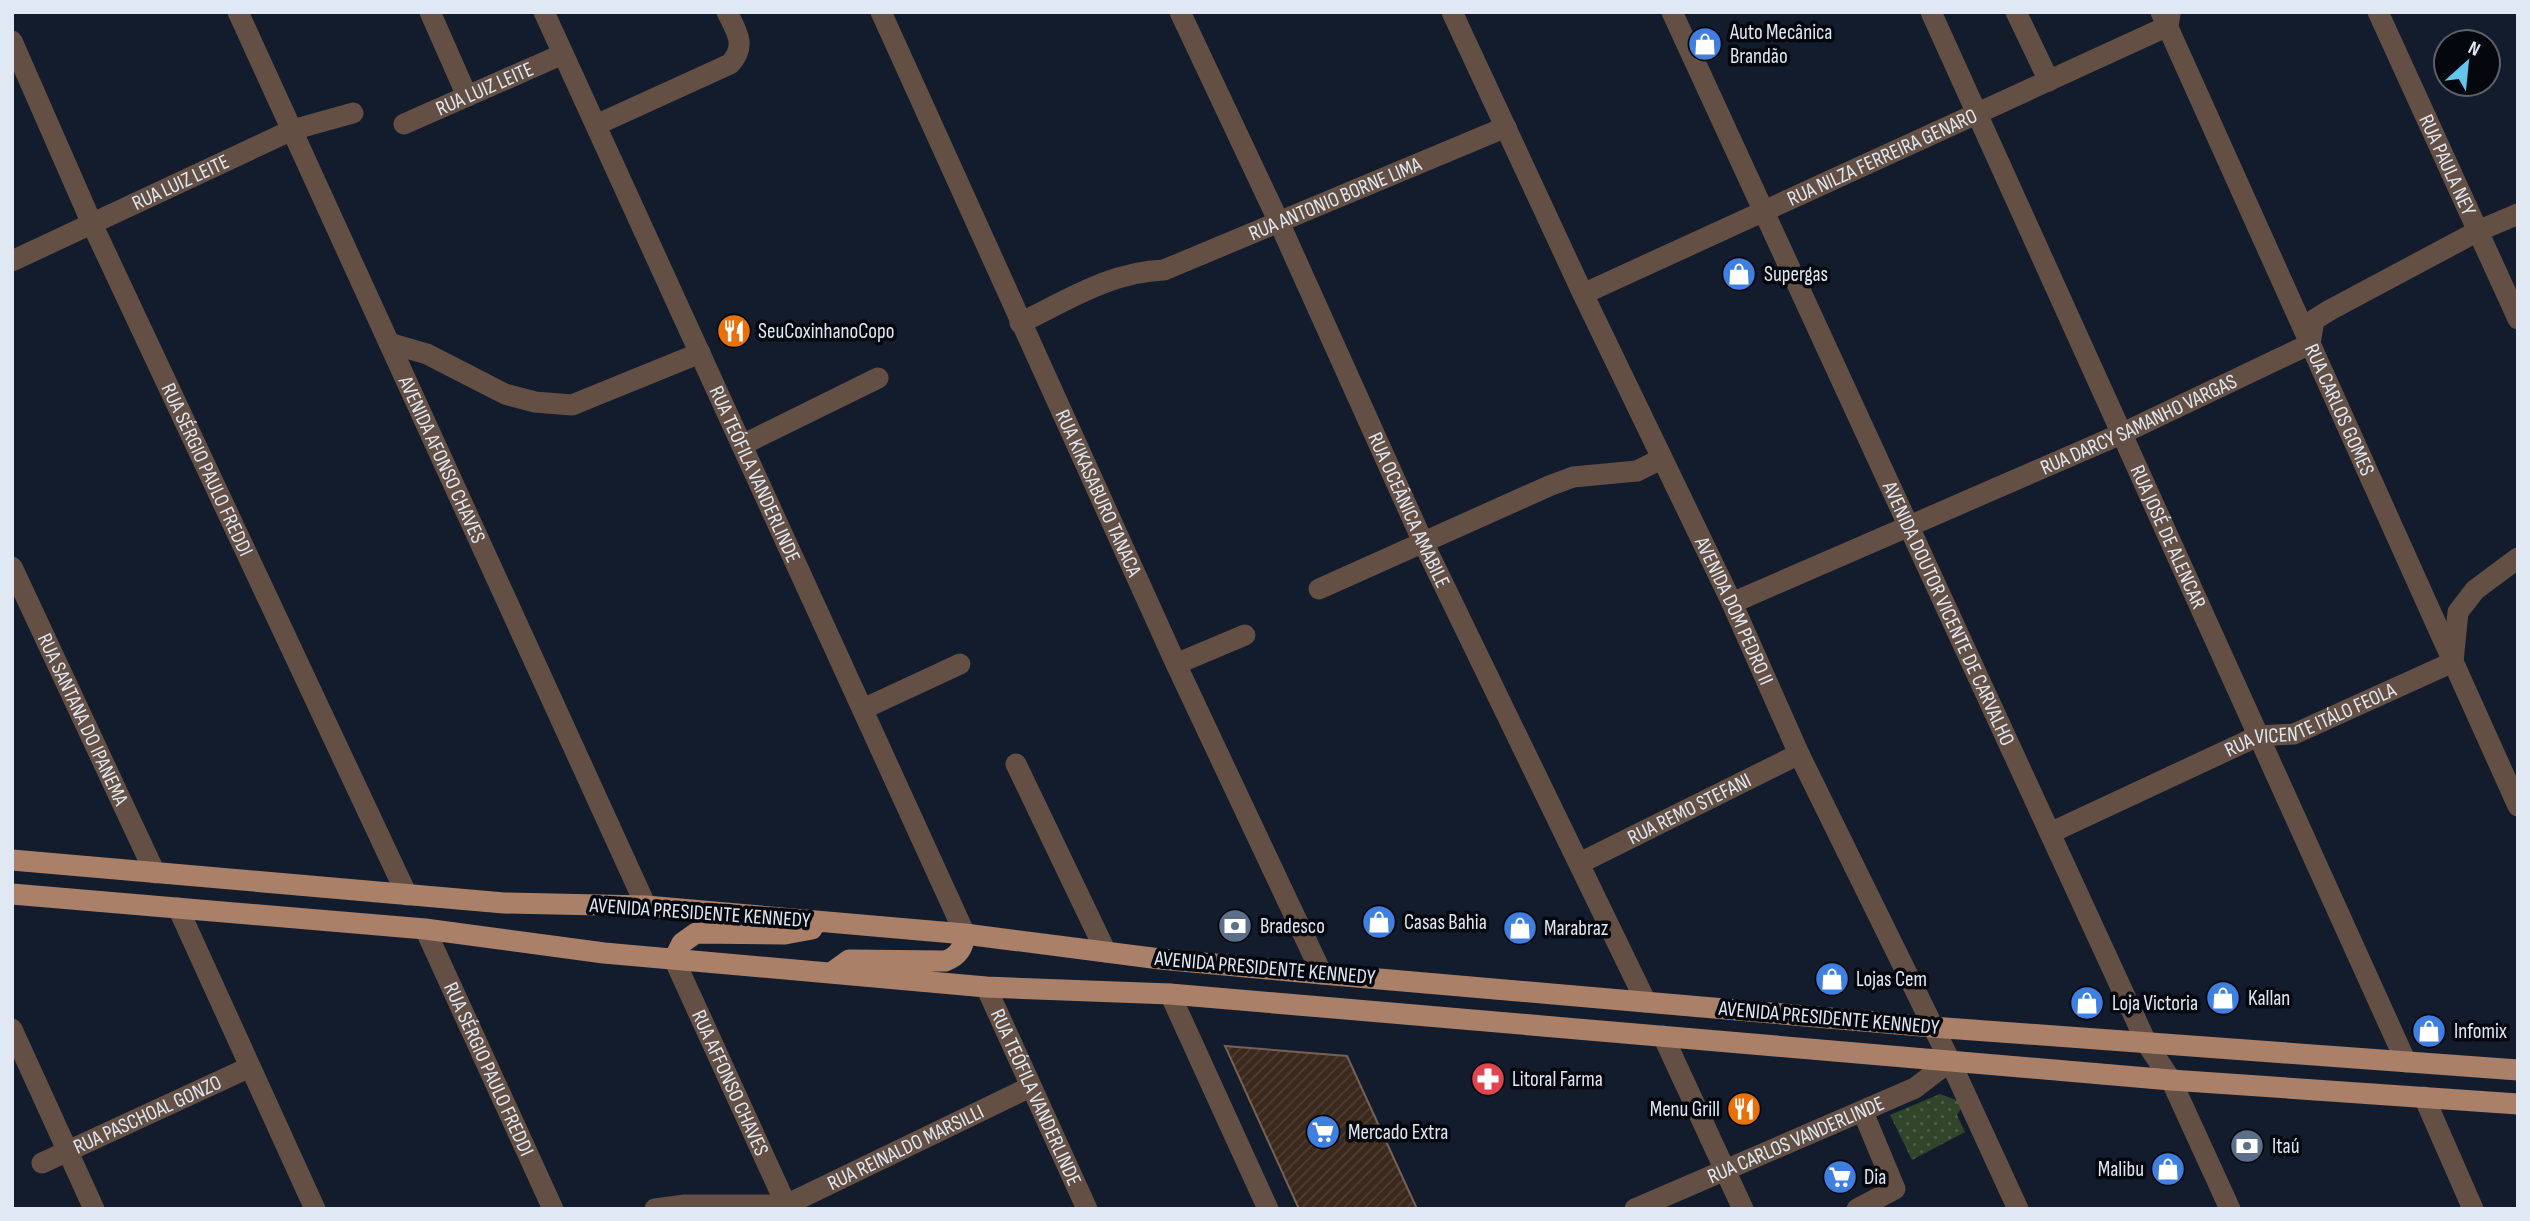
<svg xmlns="http://www.w3.org/2000/svg" width="2530" height="1221" font-family="'Sofia Sans Condensed',sans-serif">
  <style>
    .park { fill: url(#park-dots) }
    .building { fill: url(#building-hatch); stroke: #776154; stroke-width: 2 }
    .lines { fill: none; stroke-linecap: round; stroke-linejoin: round }
    .minor { stroke: #634f43; stroke-width: 21 }
    .major { stroke: #aa8168; stroke-width: 21 }
    .labels { text-anchor: middle; dominant-baseline: central; stroke-width: 7; stroke-linejoin: round; paint-order: stroke }
    .poi-label { font-size: 21px; fill: #e0e8f3; stroke: #04070d; text-anchor: start }
    .street-label { font-size: 21px; fill: #e0e8f3; stroke: #04070d }
  </style>
  <defs>
    <pattern id="park-dots" width="8" height="8" patternUnits="userSpaceOnUse" patternTransform="scale(1.75)"><rect width="8" height="8" fill="#30452a"/><path d="M2 2h.1M6 6h.1" fill="none" stroke="#4e6049" stroke-width="1.8" stroke-linecap="round"/></pattern>
    <pattern id="building-hatch" width="6" height="6" patternUnits="userSpaceOnUse" patternTransform="scale(1.75)"><rect width="6" height="6" fill="#3c291d"/><path d="M-1 1l2-2M0 6l6-6M5 7l2-2" fill="none" stroke="#4f3e33"/></pattern>
  </defs>
  <rect width="100%" height="100%" fill="#121c2c"/>
  <!-- park -->
  <path class="park" d="M1940,1094l16,6 6,7 -5,8 8,17 -53,28 -22,-45z"/>
  <!-- building -->
  <path class="building" d="M1225,1046l122,10 70,153h-118z"/>
  <g class="lines">
    <!-- minor -->
    <g class="minor">
      <path id="s1" d="M238,12l408,894"/>
      <path d="M430,12l37,84"/>
      <path id="s2" d="M544,12l421,922"/>
      <path id="s3" d="M881,12l295,652 146,310"/>
      <path id="s4" d="M1180,12l98,208 145,322 223,460"/>
      <path id="s5" d="M1452,12l131,282 149,309 67,151 151,307 68,148"/>
      <path id="s6" d="M1672,12l475,1032 24,36 59,129"/>
      <path id="s7" d="M1931,12l475,1050"/>
      <path d="M2016,12l33,69"/>
      <path id="s8" d="M2161,12l357,794"/>
      <path id="s9" d="M2378,12l140,307"/>
      <path id="s10" d="M12,41l81,185 314,669"/>
      <path id="s11" d="M404,124l159,-70"/>
      <path d="M596,125l134,-61c17,-18 7,-32 -3,-52"/>
      <path id="s12" d="M12,261l280,-131 61,-17"/>
      <path id="s13" d="M1583,294l585,-268 2,-12"/>
      <path id="s14" d="M1020,323c48,-23 90,-51 144,-53l342,-143"/>
      <path d="M389,343l38,11 78,40 30,8 37,3 128,-52"/>
      <path d="M742,445l136,-67"/>
      <path id="s15" d="M12,567l143,306"/>
      <path d="M1319,589l230,-103 24,-9 64,-6 24,-12"/>
      <path id="s16" d="M1732,603l389,-169 189,-90 4,-24 16,-10 148,-79 40,-17"/>
      <path d="M1176,664l69,-29"/>
      <path d="M863,709l97,-45"/>
      <path d="M1016,764l90,188"/>
      <path id="s17" d="M2050,833l208,-97 36,-2 159,-72 5,-50 17,-22 43,-32"/>
      <path id="s18" d="M1580,863l219,-109"/>
      <path d="M178,908l137,301"/>
      <path id="s19" d="M425,929l128,280"/>
      <path id="s20" d="M674,959l114,250"/>
      <path id="s21" d="M986,987l101,222"/>
      <path d="M1170,994l98,215"/>
      <path d="M12,1029l82,180"/>
      <path d="M1663,1036l80,173"/>
      <path d="M2424,1097l49,112"/>
      <path id="s22" d="M42,1163l208,-96"/>
      <path id="s23" d="M655,1209l30,-4h101l244,-118"/>
      <path id="s24" d="M1635,1209l280,-121 35,-27"/>
      <path d="M1857,1209l38,-20 -32,-77"/>
    </g>
    <!-- major -->
    <path class="major" d="M12,860l492,43 142,3 319,28 195,25 162,15 610,53 586,43
      M12,894l413,35 179,24 382,34 184,7 1001,86 347,24
      M674,959l8,-16 14,-10 89,1 27,-5
      M831,973l18,-13 96,1c14,-5 18,-13 20,-27"/>
  </g>
  <!-- icons -->
  <defs>
    <g id="shop-disc" transform="scale(1.75)"><circle r="9.5" fill="#3f7fe0" stroke="#04070d"/><path d="M-5-2.5h2.3a2.7 3.5 0 0 1 5.4 0H5L5.5 6h-11ZM-1.5-2.5h3a1.5 2.3 0 0 0-3 0Z" fill="#fff"/></g>
    <g id="restaurant-disc" transform="scale(1.75)"><circle r="9.5" fill="#e8710a" stroke="#04070d"/><path d="M-5-6h1v4h1v-4h1v4h1v-4h1v5L-1.5 .5V6h-2V.5L-5-1ZM5-6V6H3V1.5H1.5Q1.5-4 5-6Z" fill="#fff"/></g>
    <g id="bank-disc" transform="scale(1.75)"><circle r="9.5" fill="#5c6f8a" stroke="#04070d"/><path d="M-6-4H6V4H-6ZM0-2.3a2.3 2.3 0 1 0 0 4.6a2.3 2.3 0 1 0 0-4.6Z" fill="#fff"/></g>
    <g id="pharmacy-disc" transform="scale(1.75)"><circle r="9.5" fill="#e0444e" stroke="#04070d"/><path d="M-2-6h4v4h4v4h-4v4h-4v-4h-4v-4h4Z" fill="#fff"/></g>
    <g id="supermarket-disc" transform="scale(1.75)"><circle r="9.5" fill="#3f7fe0" stroke="#04070d"/><path d="M-6-5.5h2.5l.6 2H6L4.5 2H-2.5L-4.4-4H-6ZM-1.5 3.2a1.3 1.3 0 1 0 .1 0ZM3 3.2a1.3 1.3 0 1 0 .1 0Z" fill="#fff"/></g>
  </defs>
  <g fill-rule="evenodd">
    <use href="#shop-disc" x="1705" y="44"/>
    <use href="#shop-disc" x="1739" y="274"/>
    <use href="#restaurant-disc" x="734" y="331"/>
    <use href="#shop-disc" x="1379" y="922"/>
    <use href="#bank-disc" x="1235" y="926"/>
    <use href="#shop-disc" x="1520" y="928"/>
    <use href="#shop-disc" x="1832" y="979"/>
    <use href="#shop-disc" x="2223" y="998"/>
    <use href="#shop-disc" x="2087" y="1003"/>
    <use href="#shop-disc" x="2429" y="1031"/>
    <use href="#pharmacy-disc" x="1488" y="1079"/>
    <use href="#restaurant-disc" x="1744" y="1109"/>
    <use href="#supermarket-disc" x="1323" y="1132"/>
    <use href="#bank-disc" x="2247" y="1146"/>
    <use href="#shop-disc" x="2168" y="1169"/>
    <use href="#supermarket-disc" x="1840" y="1177"/>
  </g>
  <g class="labels">
    <!-- poi labels -->
    <g class="poi-label">
      <text x="1730" y="32">Auto Mecânica<tspan x="1730" dy="24">Brandão</tspan></text>
      <text x="1764" y="274">Supergas</text>
      <text x="758" y="331">SeuCoxinhanoCopo</text>
      <text x="1404" y="922">Casas Bahia</text>
      <text x="1260" y="926">Bradesco</text>
      <text x="1544" y="928">Marabraz</text>
      <text x="1856" y="979">Lojas Cem</text>
      <text x="2248" y="998">Kallan</text>
      <text x="2112" y="1003">Loja Victoria</text>
      <text x="2454" y="1031">Infomix</text>
      <text x="1512" y="1079">Litoral Farma</text>
      <text x="1720" y="1109" text-anchor="end">Menu Grill</text>
      <text x="1348" y="1132">Mercado Extra</text>
      <text x="2272" y="1146">Itaú</text>
      <text x="2144" y="1169" text-anchor="end">Malibu</text>
      <text x="1864" y="1177">Dia</text>
    </g>
    <!-- street labels -->
    <g class="street-label">
      <text stroke="none"><textPath href="#s11" startOffset="88">RUA LUIZ LEITE</textPath></text>
      <text stroke="none"><textPath href="#s13" startOffset="329">RUA NILZA FERREIRA GENARO</textPath></text>
      <text stroke="none"><textPath href="#s9" startOffset="168">RUA PAULA NEY</textPath></text>
      <text stroke="none"><textPath href="#s12" startOffset="186">RUA LUIZ LEITE</textPath></text>
      <text stroke="none"><textPath href="#s14" startOffset="340">RUA ANTONIO BORNE LIMA</textPath></text>
      <text stroke="none"><textPath href="#s8" startOffset="436">RUA CARLOS GOMES</textPath></text>
      <text stroke="none"><textPath href="#s16" startOffset="444">RUA DARCY SAMANHO VARGAS</textPath></text>
      <text stroke="none"><textPath href="#s1" startOffset="492">AVENIDA AFONSO CHAVES</textPath></text>
      <text stroke="none"><textPath href="#s10" startOffset="471">RUA SÉRGIO PAULO FREDDI</textPath></text>
      <text stroke="none"><textPath href="#s2" startOffset="508">RUA TEÓFILA VANDERLINDE</textPath></text>
      <text stroke="none"><textPath href="#s3" startOffset="528">RUA KIKASABURO TANACA</textPath></text>
      <text stroke="none"><textPath href="#s4" startOffset="548">RUA OCEÂNICA AMABILE</textPath></text>
      <text stroke="none"><textPath href="#s7" startOffset="576">RUA JOSÉ DE ALENCAR</textPath></text>
      <text stroke="none"><textPath href="#s5" startOffset="662">AVENIDA DOM PEDRO II</textPath></text>
      <text stroke="none"><textPath href="#s6" startOffset="662">AVENIDA DOUTOR VICENTE DE CARVALHO</textPath></text>
      <text stroke="none"><textPath href="#s17" startOffset="285">RUA VICENTE ITÁLO FEOLA</textPath></text>
      <text stroke="none"><textPath href="#s15" startOffset="168">RUA SANTANA DO IPANEMA</textPath></text>
      <text stroke="none"><textPath href="#s18" startOffset="122">RUA REMO STEFANI</textPath></text>
      <text transform="translate(700 913) rotate(4)">AVENIDA PRESIDENTE KENNEDY</text>
      <text transform="translate(1265 968) rotate(5)">AVENIDA PRESIDENTE KENNEDY</text>
      <text transform="translate(1829 1018) rotate(5)">AVENIDA PRESIDENTE KENNEDY</text>
      <text stroke="none"><textPath href="#s19" startOffset="154">RUA SÉRGIO PAULO FREDDI</textPath></text>
      <text stroke="none"><textPath href="#s20" startOffset="136">RUA AFFONSO CHAVES</textPath></text>
      <text stroke="none"><textPath href="#s21" startOffset="121">RUA TEÓFILA VANDERLINDE</textPath></text>
      <text stroke="none"><textPath href="#s22" startOffset="116">RUA PASCHOAL GONZO</textPath></text>
      <text stroke="none"><textPath href="#s24" startOffset="175">RUA CARLOS VANDERLINDE</textPath></text>
      <text stroke="none"><textPath href="#s23" startOffset="264">RUA REINALDO MARSILLI</textPath></text>
    </g>
  </g>
  <!-- border -->
  <rect width="2530" height="1221" fill="none" stroke="#e0e8f3" stroke-width="28"/>
  <!-- north arrow -->
  <g transform="translate(2467 63) rotate(27)"><circle r="33" fill="#04070d" stroke="#5c6169" stroke-width="2"/>
  <path d="M0-5L12 26L0 18L-12 26Z" fill="#64c5ee"/>
  <text y="-10" font-size="19" font-weight="bold" text-anchor="middle" fill="#e0e8f3">N</text>
  </g>
</svg>
